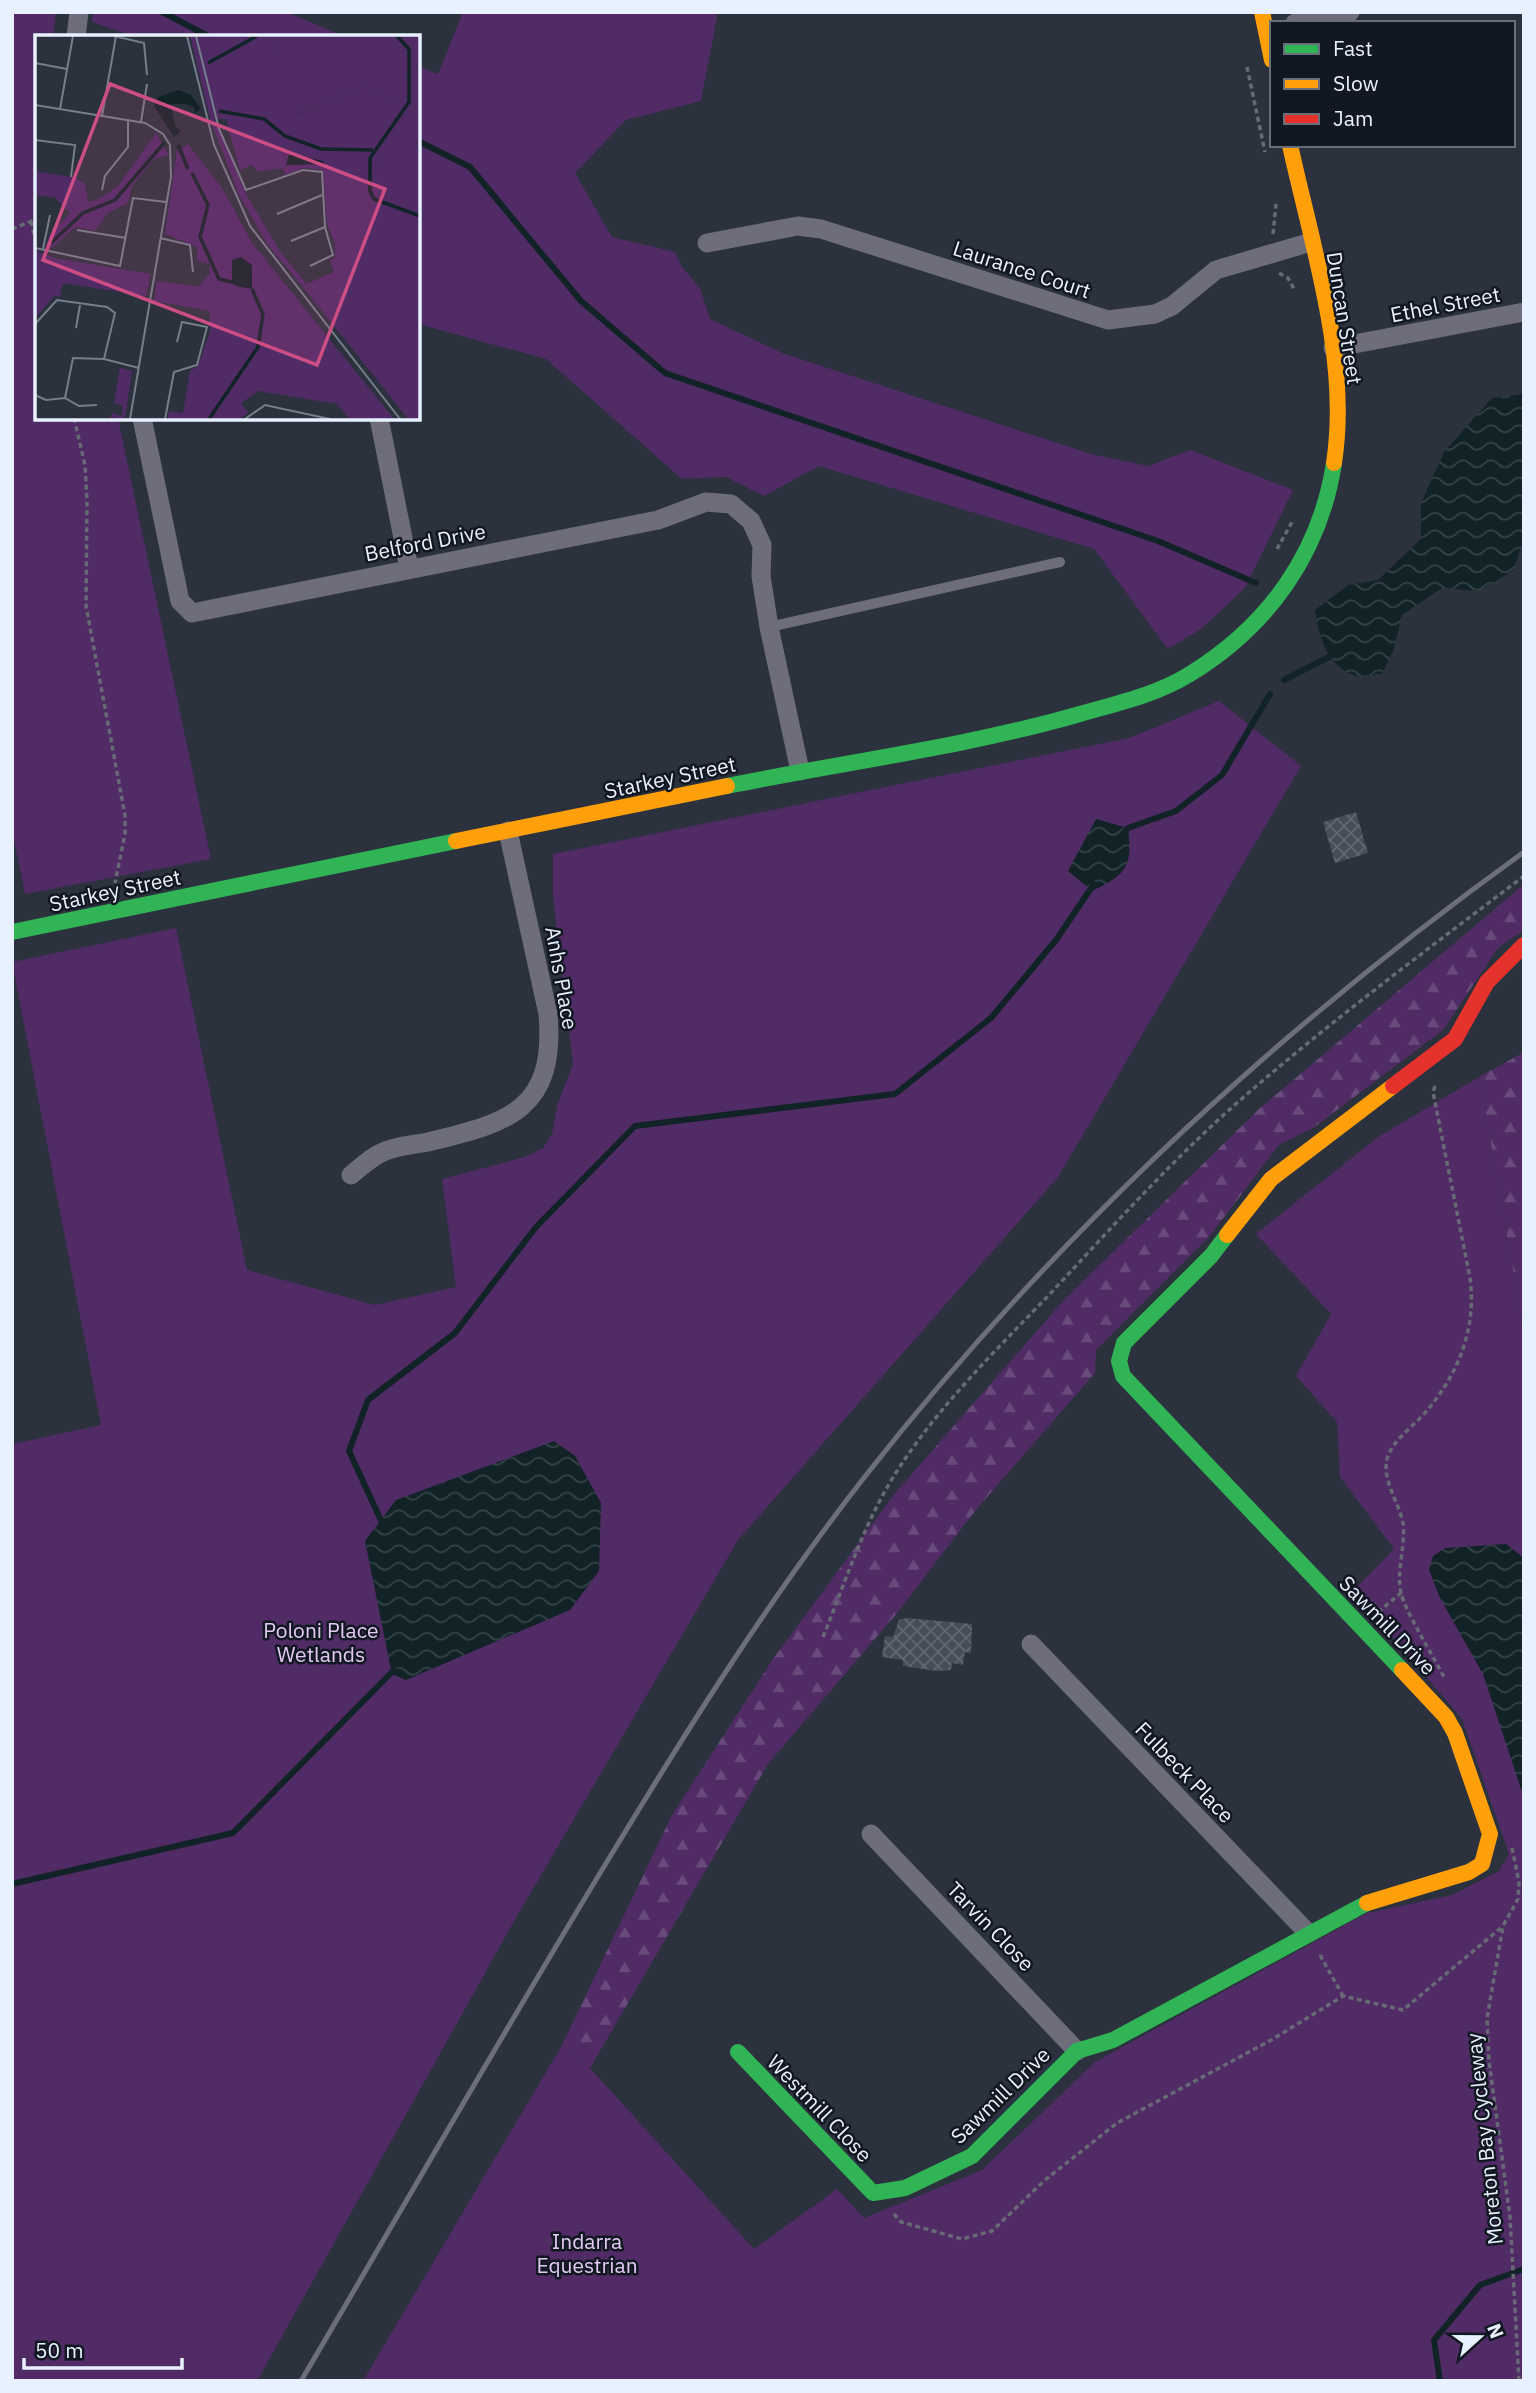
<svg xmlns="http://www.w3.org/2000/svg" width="1536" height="2393" font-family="'IBM Plex Sans',sans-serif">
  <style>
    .forest { fill: url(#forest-firs) }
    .park { fill: #502b65 }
    .water { fill: url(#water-waves) }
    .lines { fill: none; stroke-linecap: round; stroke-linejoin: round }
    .stream { stroke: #122327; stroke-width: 6 }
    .building { fill: url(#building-cross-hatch) }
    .path { stroke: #676a75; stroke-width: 3.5; stroke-dasharray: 5 3.5; stroke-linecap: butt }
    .lane { stroke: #6e6e7b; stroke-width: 10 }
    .street { stroke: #6e6e7b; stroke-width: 19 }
    .fast { stroke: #30b455; stroke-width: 16 }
    .slow { stroke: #ff9f0a; stroke-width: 16 }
    .jam { stroke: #e5322d; stroke-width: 16 }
    .rail { stroke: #6c6f79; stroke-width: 5 }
    .labels { text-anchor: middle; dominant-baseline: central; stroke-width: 5; stroke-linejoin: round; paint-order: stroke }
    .street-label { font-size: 21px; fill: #e8f1ff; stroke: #121822 }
    .park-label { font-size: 21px; fill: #e3c9f3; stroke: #121822 }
    .inset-river { fill: none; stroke: #122327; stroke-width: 3.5 }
    .inset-road { fill: none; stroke: #777e8b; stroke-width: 2 }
    .view { fill: #cc4e84; fill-opacity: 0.15; stroke: #cc4e84; stroke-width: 3.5 }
    .inset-edge { fill: none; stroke: #e8f1ff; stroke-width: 3.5 }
  </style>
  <defs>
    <pattern id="forest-firs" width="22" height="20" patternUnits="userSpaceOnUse" patternTransform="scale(1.75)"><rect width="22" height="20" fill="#502b65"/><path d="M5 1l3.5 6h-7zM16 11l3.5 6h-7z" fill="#694a7c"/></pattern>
    <pattern id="water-waves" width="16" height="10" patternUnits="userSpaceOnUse" patternTransform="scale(1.75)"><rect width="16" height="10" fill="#122327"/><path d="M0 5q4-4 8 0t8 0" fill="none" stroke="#344347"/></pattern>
    <pattern id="building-cross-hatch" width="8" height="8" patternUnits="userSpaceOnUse" patternTransform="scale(1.75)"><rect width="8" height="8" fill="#454d57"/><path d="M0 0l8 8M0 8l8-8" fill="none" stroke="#606770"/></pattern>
  </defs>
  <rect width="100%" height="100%" fill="#2b323d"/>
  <!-- forest -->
  <path class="forest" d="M1524,884v46l-26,18 -55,82 -130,98 -34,17 -71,93 -112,112 -1,23 -120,138 -77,101 -130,152 -178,304 -28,-23 110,-230 101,-156 123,-167 167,-191 195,-191z
    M1524,1052v282l-45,-257z"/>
  <!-- park -->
  <path class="park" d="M12,12h44l-3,25h-16v381h81l93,441 -186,35 -13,-64z
    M93,12h194l59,25h-210l-44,-15z
    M463,12h255l-17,89 -75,19 -51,53 37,64 63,15 7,15 18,21 10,31 72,34 309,101 57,12 42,-16 103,40 -48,98 -44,41 -33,20 -74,-100 -275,-83 -55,30 -38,-19 -44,2 -136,-120 -128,-35v-258l20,8z
    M1219,701l82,65 -243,411 -320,363 -221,376 -260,465h-245v-937l89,-19 -89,-463 164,-34 71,342 128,35 81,-18 -14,-108 83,-22 18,-9 9,-14 5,-28 16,-42 -20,-167v-43l576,-116z
    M1479,1077l45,257v1047h-1161l199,-336 28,23 164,181 83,-60 27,29 118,-48 113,-108 272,-149 85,-18 47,-24 10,-17 -47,-135 -109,-128 41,-42 -54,-72 -3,-55 -41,-46 35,-62 -75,-80 122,-97z"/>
  <!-- water -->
  <path class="water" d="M1524,394v145l-11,32 -35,20 -36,-3 -40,27 -8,34 -12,25c-8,0 -21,3 -28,1 -27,-8 -36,-42 -39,-65l33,-25 30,-5 43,-41v-36l23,-51 48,-54z
    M1096,819l32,9c5,39 -2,47 -36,63l-24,-20z
    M554,1441l21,15 26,47 -2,68 -29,39 -164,70 -14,-6 -27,-133 31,-41z
    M1506,1544l18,14v240l-41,-124 -43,-76 -11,-28 4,-14 12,-8z"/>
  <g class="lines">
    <!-- stream -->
    <path class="stream" d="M162,12l48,25
      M418,141l52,26 111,134 84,72 493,168 98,42
      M1284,680l51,-26
      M1123,834l5,-6 48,-17 46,-36 48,-81
      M384,1527l-35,-76 19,-51 87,-67 81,-106 99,-101 260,-32 96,-76 65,-78 38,-56
      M12,1884l221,-51 161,-163
      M1440,2381l-6,-41 46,-55 44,-16"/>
  </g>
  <!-- building -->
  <path class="building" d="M1356,812l12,41 -33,10 -12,-41z
    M907,1618l65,6 -1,29 -6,-1 -2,13 -11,-2 -1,7 -14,1 -34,-5v-6l-21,-3 3,-21 8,1 6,-17z"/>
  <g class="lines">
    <!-- path -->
    <path class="path" d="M1247,67l18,85
      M31,221l6,27
      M12,229l25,-10
      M1273,234l3,-30
      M1279,273l9,5 6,11
      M74,418l11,47 2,37 -1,104 39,209v19l-10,49
      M1277,549l15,-27
      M1435,1086l-2,6 37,186c7,52 -13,99 -47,137 -12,13 -29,25 -35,41 -8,22 11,46 15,67 3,22 -7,48 -2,70 4,18 34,66 44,86
      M1378,1612l23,-19
      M823,1637c23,-56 42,-118 76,-169 41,-63 97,-118 149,-172 66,-71 131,-144 205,-207 87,-75 179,-143 271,-213
      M1512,1848l7,34 -1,17 -15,27 -16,92 2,43 21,156 9,164
      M1320,1955l23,41
      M894,2214l7,8 61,17 30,-8 53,-51 72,-57 156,-84 70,-43 60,14 99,-83"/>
    <!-- lane -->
    <path class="lane" d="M769,627l291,-65"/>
    <!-- street -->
    <path class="street" d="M1295,23l55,-11
      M76,37l3,-25
      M707,243l91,-17 23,3 287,91 47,-6 17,-8 44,-36 95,-28
      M1333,348l191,-36
      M142,418l38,183 12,12 466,-93 48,-18 25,2 20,17 11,24 -1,31 8,51 31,144
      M379,418l30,150
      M351,1175c9,-7 19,-17 30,-22 13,-7 32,-8 47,-11 82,-19 128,-33 120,-128l-40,-183
      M1031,1644l276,288
      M871,1834l206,217"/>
    <!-- fast -->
    <path class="fast" d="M727,786c118,-24 238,-39 353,-72 38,-11 76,-19 110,-40 78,-48 130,-120 144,-211
      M12,932l444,-91
      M1227,1235l-16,21 -87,87 -5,18 4,15 279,294
      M738,2052l135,141 32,-5 67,-32 105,-105 36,-11 254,-137"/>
    <!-- slow -->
    <path class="slow" d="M1262,12l10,48
      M1290,145c22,101 60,215 44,318
      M456,841l271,-55
      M1227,1235l44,-56 122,-93
      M1367,1903l102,-31 13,-8 8,-30 -35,-101 -9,-16 -44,-47"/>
    <!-- jam -->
    <path class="jam" d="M1393,1086l62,-47 32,-57 37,-37"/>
    <!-- rail -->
    <path class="rail" d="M301,2381c106,-180 209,-361 318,-539 76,-125 154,-248 244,-363 188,-240 414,-449 661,-627"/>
  </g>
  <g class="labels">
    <!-- street labels -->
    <g class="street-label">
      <text transform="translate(1022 269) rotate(18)">Laurance Court</text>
      <text transform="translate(1445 304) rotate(-11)">Ethel Street</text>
      <text transform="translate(1345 318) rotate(81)">Duncan Street</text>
      <text transform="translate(425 542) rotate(-11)">Belford Drive</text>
      <text transform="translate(670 777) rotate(-12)">Starkey Street</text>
      <text transform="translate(115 890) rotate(-12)">Starkey Street</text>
      <text transform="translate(562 978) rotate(80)">Anhs Place</text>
      <text transform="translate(1388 1625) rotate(46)">Sawmill Drive</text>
      <text transform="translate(1185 1772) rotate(46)">Fulbeck Place</text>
      <text transform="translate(991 1926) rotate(46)">Tarvin Close</text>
      <text transform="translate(1000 2095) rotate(-44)">Sawmill Drive</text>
      <text transform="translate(820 2108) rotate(46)">Westmill Close</text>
      <text transform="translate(1484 2139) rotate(-96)">Moreton Bay Cycleway</text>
    </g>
    <!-- park labels -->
    <g class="park-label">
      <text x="321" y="1630">Poloni Place<tspan x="321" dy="24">Wetlands</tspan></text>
      <text x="587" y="2241">Indarra<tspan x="587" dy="24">Equestrian</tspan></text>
    </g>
  </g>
  <!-- overview -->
  <g transform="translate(35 35)">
    <rect width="385" height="385" fill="#2b323d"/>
    <path d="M155,1h85l20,79 70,-29 33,16 -35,61 -132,-25 -5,-19h-11l31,75 33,56 27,33 -4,3 -35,-42 -28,-49 -29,-76zM367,1h18v165l-48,-17 7,-35 34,-46 -7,-28 6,-24z" fill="#502b65"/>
    <path d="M240,1h127l10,14 -6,25 7,28 -34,46 -7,35 48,32 -7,22 -49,-62 -1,-13 13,-29 22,-32 -33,-16 -71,29z" fill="#502b65"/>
    <path d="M121,98l13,22 -15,4 -22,27 -4,17 -20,10 -13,18 -19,-4 -27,23 -3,-1 3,-14 21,-22 -16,-16 -19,-1v-25l41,7 9,6 3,18 9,-2 21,-14zM196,103l142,26 -1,20 48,3 -2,232h-10l-106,-133 32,-14 -4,-12 5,-2v-15l-8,-18 -4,-55 -19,-2 -19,7 -3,-7 -24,4 -6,-7 -12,5zM153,109l36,47 28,52 142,176h-45l-12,-15 -79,-13 -17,12 7,10 -8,6h-72l1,-8 14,2 7,-42 8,-5 12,-35v-20l-56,-10 3,-20 42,6 10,-13 1,-10 -13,-3v-14l-32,-13 12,-83zM0,215l19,8 97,16 -5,22 -83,-13 -3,14 -6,-1 -19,22zM85,333l12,3 -7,48h-15l2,-6 10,3 1,-10 -9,-3z" fill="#502b65"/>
    <path d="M144,55l12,5 10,14 -6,4 -1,-6 -9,-3h-14l4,22 6,5 -7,6 -20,-31 4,-9zM254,119l34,7 1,3 -38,1zM206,222l11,8v24l-16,-3 -4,-5v-21z" fill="#122327"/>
    <path class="inset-river" d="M362,1l12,13v53l-39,56v33l4,8 46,17M173,28l49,-27M184,76l45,8 21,17 36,13 52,1M143,110l10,24M157,138l16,32 -8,32 19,42 17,4M16,208l32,-30 32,-13 50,-58M174,384l49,-72 5,-33 -11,-25"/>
    <path class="inset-road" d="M79,1l30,7 3,32M152,1l27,109 36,81 150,193M161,1l23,93 27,61 57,-20 19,2 3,55 8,28 -23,11M0,28l32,6M0,70l110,18 18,11 7,11 1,32 -41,242M25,74l13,-73M67,81l14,-80M106,87l6,-38M0,105l40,5 -4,32M67,155l3,-14 23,-29v-27M242,179l45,-19M42,195l49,8M125,203l30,7 3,27M256,206l34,-14M0,213l85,18 13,-68 33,4M8,214l7,-34M0,289l22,-24 50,7 8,6 -11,46M41,293l4,-23M0,360l11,5 19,-2 14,8 18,-1M30,363l8,-40 31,1 35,9M130,384l9,-47 23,-7 10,-38 -25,-5 -5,20M210,384l20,-14 65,14"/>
    <path class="view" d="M75,49l275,105 -68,176 -274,-105z"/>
    <rect width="385" height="385" class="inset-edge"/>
  </g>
  <!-- border -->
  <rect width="1536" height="2393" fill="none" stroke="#e8f1ff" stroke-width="28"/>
  <!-- legend -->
  <rect x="1270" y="21" width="245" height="126" fill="#121822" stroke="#686f7a" stroke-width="2"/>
  <rect x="1284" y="44" width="35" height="10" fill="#30b455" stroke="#686f7a" stroke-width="2"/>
  <text x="1333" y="56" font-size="21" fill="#e8f1ff">Fast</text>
  <rect x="1284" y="79" width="35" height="10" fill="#ff9f0a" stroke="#686f7a" stroke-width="2"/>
  <text x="1333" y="91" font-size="21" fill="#e8f1ff">Slow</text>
  <rect x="1284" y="114" width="35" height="10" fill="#e5322d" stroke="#686f7a" stroke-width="2"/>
  <text x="1333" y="126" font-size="21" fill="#e8f1ff">Jam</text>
  <!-- north arrow -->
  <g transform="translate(1480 2337) rotate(69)" stroke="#121822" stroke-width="5" paint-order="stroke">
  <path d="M0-5L12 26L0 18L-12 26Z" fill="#e8f1ff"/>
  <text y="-10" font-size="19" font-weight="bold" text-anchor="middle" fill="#e8f1ff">N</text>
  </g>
  <!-- scale -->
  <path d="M24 2358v10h158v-10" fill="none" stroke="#e8f1ff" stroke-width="3.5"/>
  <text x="35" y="2358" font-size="21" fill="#e8f1ff" stroke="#121822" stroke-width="5" paint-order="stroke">50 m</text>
</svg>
